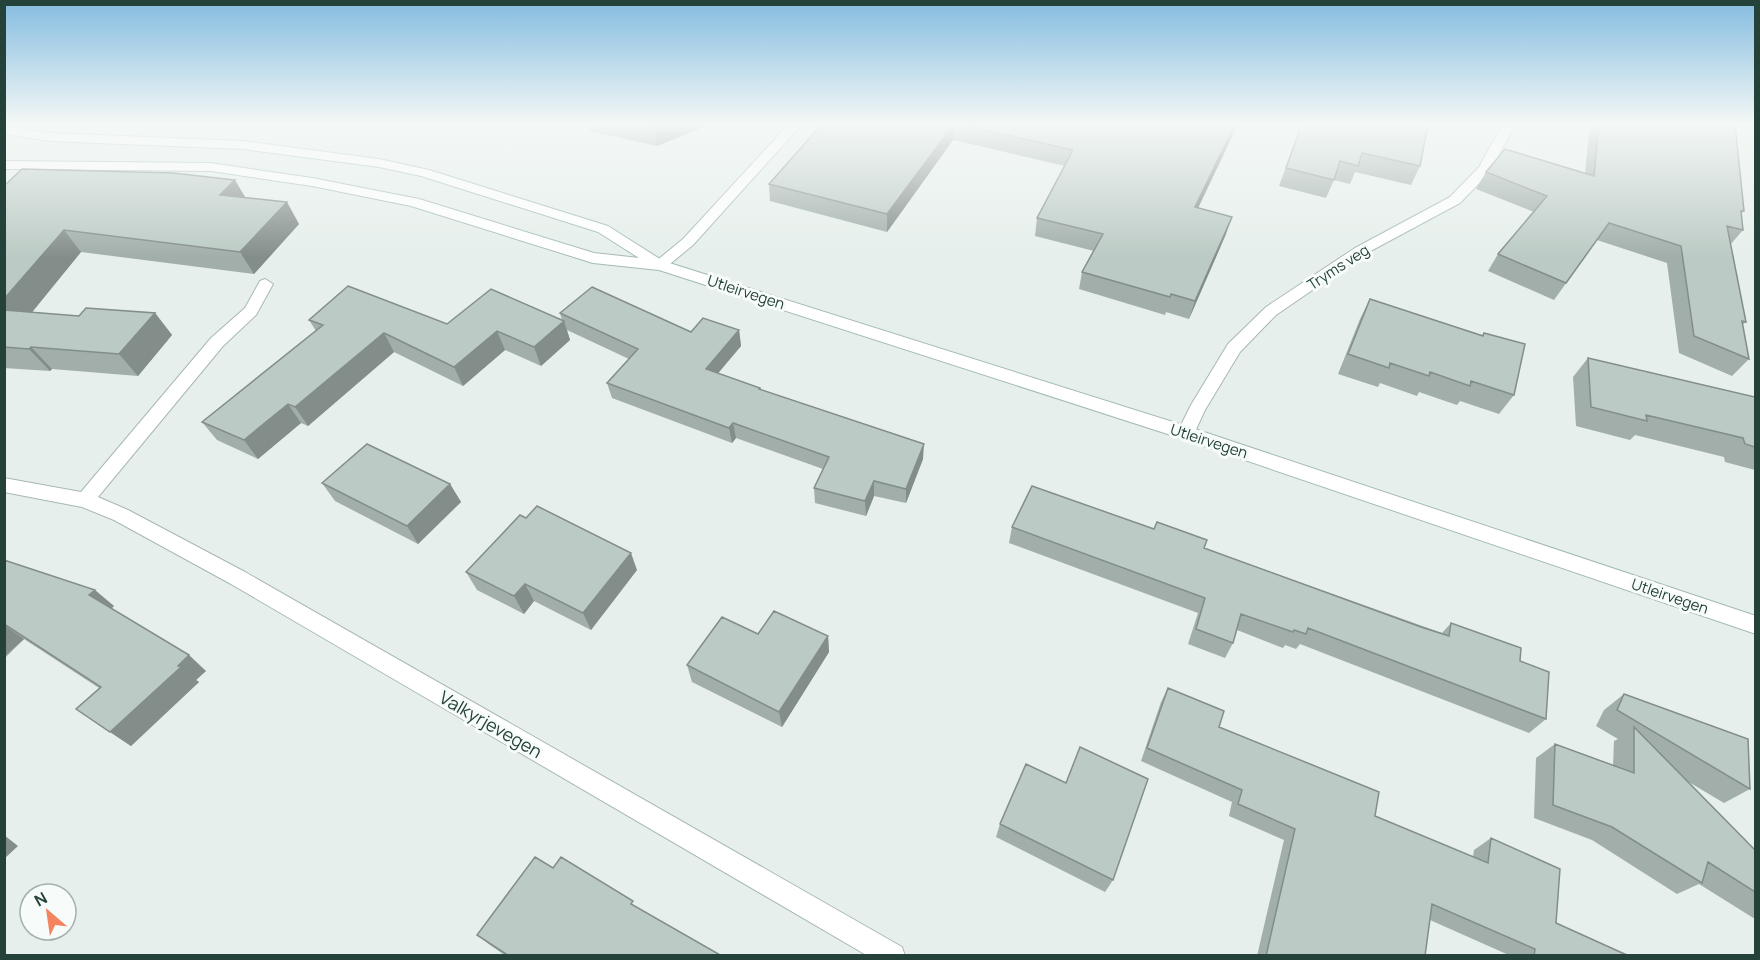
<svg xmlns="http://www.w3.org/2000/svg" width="1760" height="960" font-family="Manrope,sans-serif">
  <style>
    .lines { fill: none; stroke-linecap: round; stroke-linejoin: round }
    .street-casing { stroke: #a8b8b2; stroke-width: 2 }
    .secondary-casing { stroke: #a4bbb3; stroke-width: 2 }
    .street { fill: #fff; fill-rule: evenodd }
    .secondary { fill: #fff; fill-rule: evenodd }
    .wall { fill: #a1aea9 }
    .shaded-wall { fill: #838d89 }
    .building { fill: #bbcac4; stroke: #838d89; stroke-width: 1.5 }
    .labels { text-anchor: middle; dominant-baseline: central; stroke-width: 6; stroke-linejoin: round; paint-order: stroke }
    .street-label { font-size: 15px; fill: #24423a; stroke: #f7fbf9 }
    .near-street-label { font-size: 18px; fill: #24423a; stroke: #f7fbf9 }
  </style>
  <rect width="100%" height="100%" fill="#e6efeb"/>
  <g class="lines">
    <!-- street casing -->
    <g class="street-casing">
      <path id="street" d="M789,124h13l-109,121 -28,23h-10l-2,-3 2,-3 28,-23z
        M1503,124h12l-25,48 -30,31 -95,51 -89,61 -36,37 -35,58 -13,28 -6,1 -6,-1 -3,-5 14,-28 37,-61 38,-37 89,-59 95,-51 29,-30z
        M265,279l8,5 -17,31 -33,31 -125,151 30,13 117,62 657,375 3,9h-37l-637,-372 -117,-64 -32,-13 -78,-15v-14l77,14 130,-154 34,-30 15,-27z"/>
    </g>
    <!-- secondary casing -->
    <g class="secondary-casing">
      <path id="secondary" d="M4,126l46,7 193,8 136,18 50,11 179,56 55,35 529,167 564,188v18l-576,-196 -521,-168 -66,-7 -182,-57 -99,-20 -101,-15 -207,-2v-8l207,2 101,15 107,21 175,54 45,5 -41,-26 -177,-56 -42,-9 -136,-18 -193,-8 -46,-7z"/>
    </g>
    <!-- street -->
    <use href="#street" class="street"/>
    <!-- secondary -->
    <use href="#secondary" class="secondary"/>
  </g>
  <!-- wall -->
  <path class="wall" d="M588,124h123l-54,22 -68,-15z
    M822,124h416l-40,84 28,26 -37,85 -23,-7 -1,3 -86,-26 3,-17 12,-21 -59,-15 2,-18 28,-52 -112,-26 -66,92 -117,-31 -1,-17z
    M1302,124l118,42 -9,19 -56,-13 -5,12 -16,-4 -8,18 -47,-12z
    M1590,124h145l9,87 -3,3 2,16 -13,15 16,77 -4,3 7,34 -17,17 -53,-23 -12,-90 -70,-23 -43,60 -66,-29 10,-17 36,-42 -58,-23 10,-17 99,1z
    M4,186l241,11 54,27 -45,50 -173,-22 -49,60 47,4 76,-3 17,22 -34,41 -86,-7 -2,2 -46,-3z
    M1370,299l112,36 2,-2 30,62 -15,19 -39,-13 -3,4 -38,-13 -2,4 -37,-13 -2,4 -40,-13 22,-55z
    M560,313l131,19 48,-2 2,16 -23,27 205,86 -17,44 -32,-7 -8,20 -51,-13 -1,-15 9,-19 -87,-31 -4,5 -120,-45 -5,-15 22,-24 -62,-29 3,10 -29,26 -36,-16 -42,36 -69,-34 -86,74 -7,-3 -43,36 -41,-19 -15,-18 114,-91 -7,-11 138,4 115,-4z
    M1588,358l167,39v73l-30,-8 -1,-5 -89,-22 -5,5 -54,-14 -3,-49z
    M322,483l128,1 11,18 -43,42 -83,-43z
    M1012,527l192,21 238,85 9,-10 69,38 26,58 -17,14 -229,-89 -4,5 -11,-4 -2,3 -46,-18 -4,13 -8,15 -37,-14 10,-31 -189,-70z
    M4,560l110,46 -3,3 95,62 -10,9 3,2 -68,64 -55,-37 23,-21 -75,-49 -19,19z
    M637,570l-46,60 -57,-29 -10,13 -47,-24 -11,-18z
    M758,634l70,2 1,16 -47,75 -90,-45 -5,-17z
    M1168,688l51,39 156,89 98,41 1,-7 17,-12 65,85 73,33h-118l-81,-36 -5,36h-168l27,-116 -55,-24 3,-14 -91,-41 20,-59z
    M1624,694l126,95 -26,14 -37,-22 68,69v69l-56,-35 -22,10 -85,-54 -58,-22 2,-60 19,-14 58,22 1,-25 4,-2 -22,-13 8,-16z
    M1066,783l47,97 -8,12 -109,-55 4,-13z
    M553,868l85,40 84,48h-216l-16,-11 -13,-10z"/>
  <!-- shaded-wall -->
  <path class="shaded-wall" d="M663,124h48l-54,22 -3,-19z
    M954,124l-1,16 -66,92v-18z
    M1235,124h3l-48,101 5,-18z
    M235,180l13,22 -28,-7z
    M287,202l12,22 -45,50 -14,-22z
    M1232,217l-6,17 -37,85 6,-18z
    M64,230l17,22 -65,80 -12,-12v-21z
    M155,313l17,22 -34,41 -19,-22z
    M564,321l6,19 -29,26 -7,-19z
    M739,330l2,16 -32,38 -3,-15z
    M497,331l8,19 -42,36 -9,-19z
    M384,333l10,19 -86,74 -13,-19z
    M31,347l21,22 -2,2 -21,-22z
    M288,404l13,19 -43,36 -14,-19z
    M733,423l3,15 -4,5 -3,-15z
    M924,444l-1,15 -17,44v-14z
    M874,481v15l-8,20 -1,-15z
    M450,484l11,18 -43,42 -11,-18z
    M631,553l6,17 -46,60 -8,-17z
    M525,584l9,17 -10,13 -10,-18z
    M95,590l19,16 -6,5 -19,-16z
    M4,625l20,14 -20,18z
    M828,636l1,16 -47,75 -3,-15z
    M189,655l17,16 -10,9 3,2 -68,64 -21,-14z
    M4,835l14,11 -14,13z"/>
  <!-- building -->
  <path class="building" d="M637,124h26l-9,3z
    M822,124h132l-67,90 -118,-30z
    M958,124h277l-40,83 37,10 -37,84 -24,-7 -1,3 -88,-25 21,-38 -66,-16 36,-68z
    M1302,124h126l-8,42 -58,-13 -4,13 -18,-5 -6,19 -48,-12z
    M1599,124h136l9,87h-3l2,19 -16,-4 19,96 -4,-1 7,38 -55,-23 -13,-90 -72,-23 -43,60 -68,-29 49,-58 -61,-24 19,-23 89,27z
    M22,169l151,4 62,7 -15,15 67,7 -47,50 -176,-22 -60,69v-113z
    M348,286l99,38 44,-35 73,32 -30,26 -37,-16 -43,36 -70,-34 -89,74 -7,-3 -44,36 -42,-18 121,-97 -14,-5z
    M592,287l99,45 12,-14 36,12 -33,39 54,19 -1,1 165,55 -18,45 -32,-8 -9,20 -51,-13 15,-31 -96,-34 -4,5 -122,-45 31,-34 -78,-36z
    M1370,299l113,37 1,-3 41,11 -11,51 -43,-14 -1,5 -40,-14 -1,4 -39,-13 -1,5 -41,-14z
    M86,308l69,5 -36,41 -88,-7 -2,2 -25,-2v-37l75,6z
    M1588,358l167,39v50l-10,-3 -2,-6 -97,-23 1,6 -56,-14z
    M367,444l83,40 -43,42 -85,-43z
    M1032,486l122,43 3,-7 50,18 -3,8 217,79 28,9 2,-13 70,25 -1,13 29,11 -3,47 -238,-91 -2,6 -12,-4 -1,2 -52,-18 -8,29 -37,-14 9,-31 -193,-71z
    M537,506l94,47 -48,60 -58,-29 -11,12 -48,-24 54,-57 6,3z
    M4,560l91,30 -6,5 100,60 -11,11 3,1 -71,65 -34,-23 25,-22 -97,-63z
    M774,611l54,25 -49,76 -92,-47 35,-48 36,17z
    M1168,688l56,23 -5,16 160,65 -4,24 113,47 3,-25 69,31 -4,54 73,33h-95l1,-7 -103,-45 -7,52h-159l29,-127 -57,-25 4,-14 -95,-42z
    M1624,694l124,45 2,50 -133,-79z
    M1634,727l121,123v42l-47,-30 -6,21 -90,-56 -59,-22 2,-61 79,29z
    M1080,747l68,32 -35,101 -113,-56 26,-60 40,19z
    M535,857l18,11 8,-11 72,44 -2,3 91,52h-213l-32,-21z"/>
  <!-- sky -->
  <linearGradient id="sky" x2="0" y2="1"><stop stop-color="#84bce0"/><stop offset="0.48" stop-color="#f4f8f6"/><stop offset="1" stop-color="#f4f8f6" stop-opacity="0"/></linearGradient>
  <rect width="1760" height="258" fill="url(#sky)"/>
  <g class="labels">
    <!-- street labels -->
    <g class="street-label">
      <text transform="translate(1338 267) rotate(-33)">Tryms veg</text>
      <text transform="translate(746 292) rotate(18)">Utleirvegen</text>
      <text transform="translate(1209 441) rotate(18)">Utleirvegen</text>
      <text transform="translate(1670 596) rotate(19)">Utleirvegen</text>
    </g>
    <!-- near-street labels -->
    <g class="near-street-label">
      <text transform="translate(491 724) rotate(30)">Valkyrjevegen</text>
    </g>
  </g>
  <!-- border -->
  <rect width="1760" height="960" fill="none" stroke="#24423a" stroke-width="12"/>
  <!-- north arrow -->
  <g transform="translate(48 912) rotate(331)"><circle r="28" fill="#f7fbf9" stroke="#a3b1ad" stroke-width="1.5"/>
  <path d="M0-4.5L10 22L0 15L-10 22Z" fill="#f4845f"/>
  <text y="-9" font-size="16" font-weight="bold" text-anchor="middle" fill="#24423a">N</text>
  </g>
</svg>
